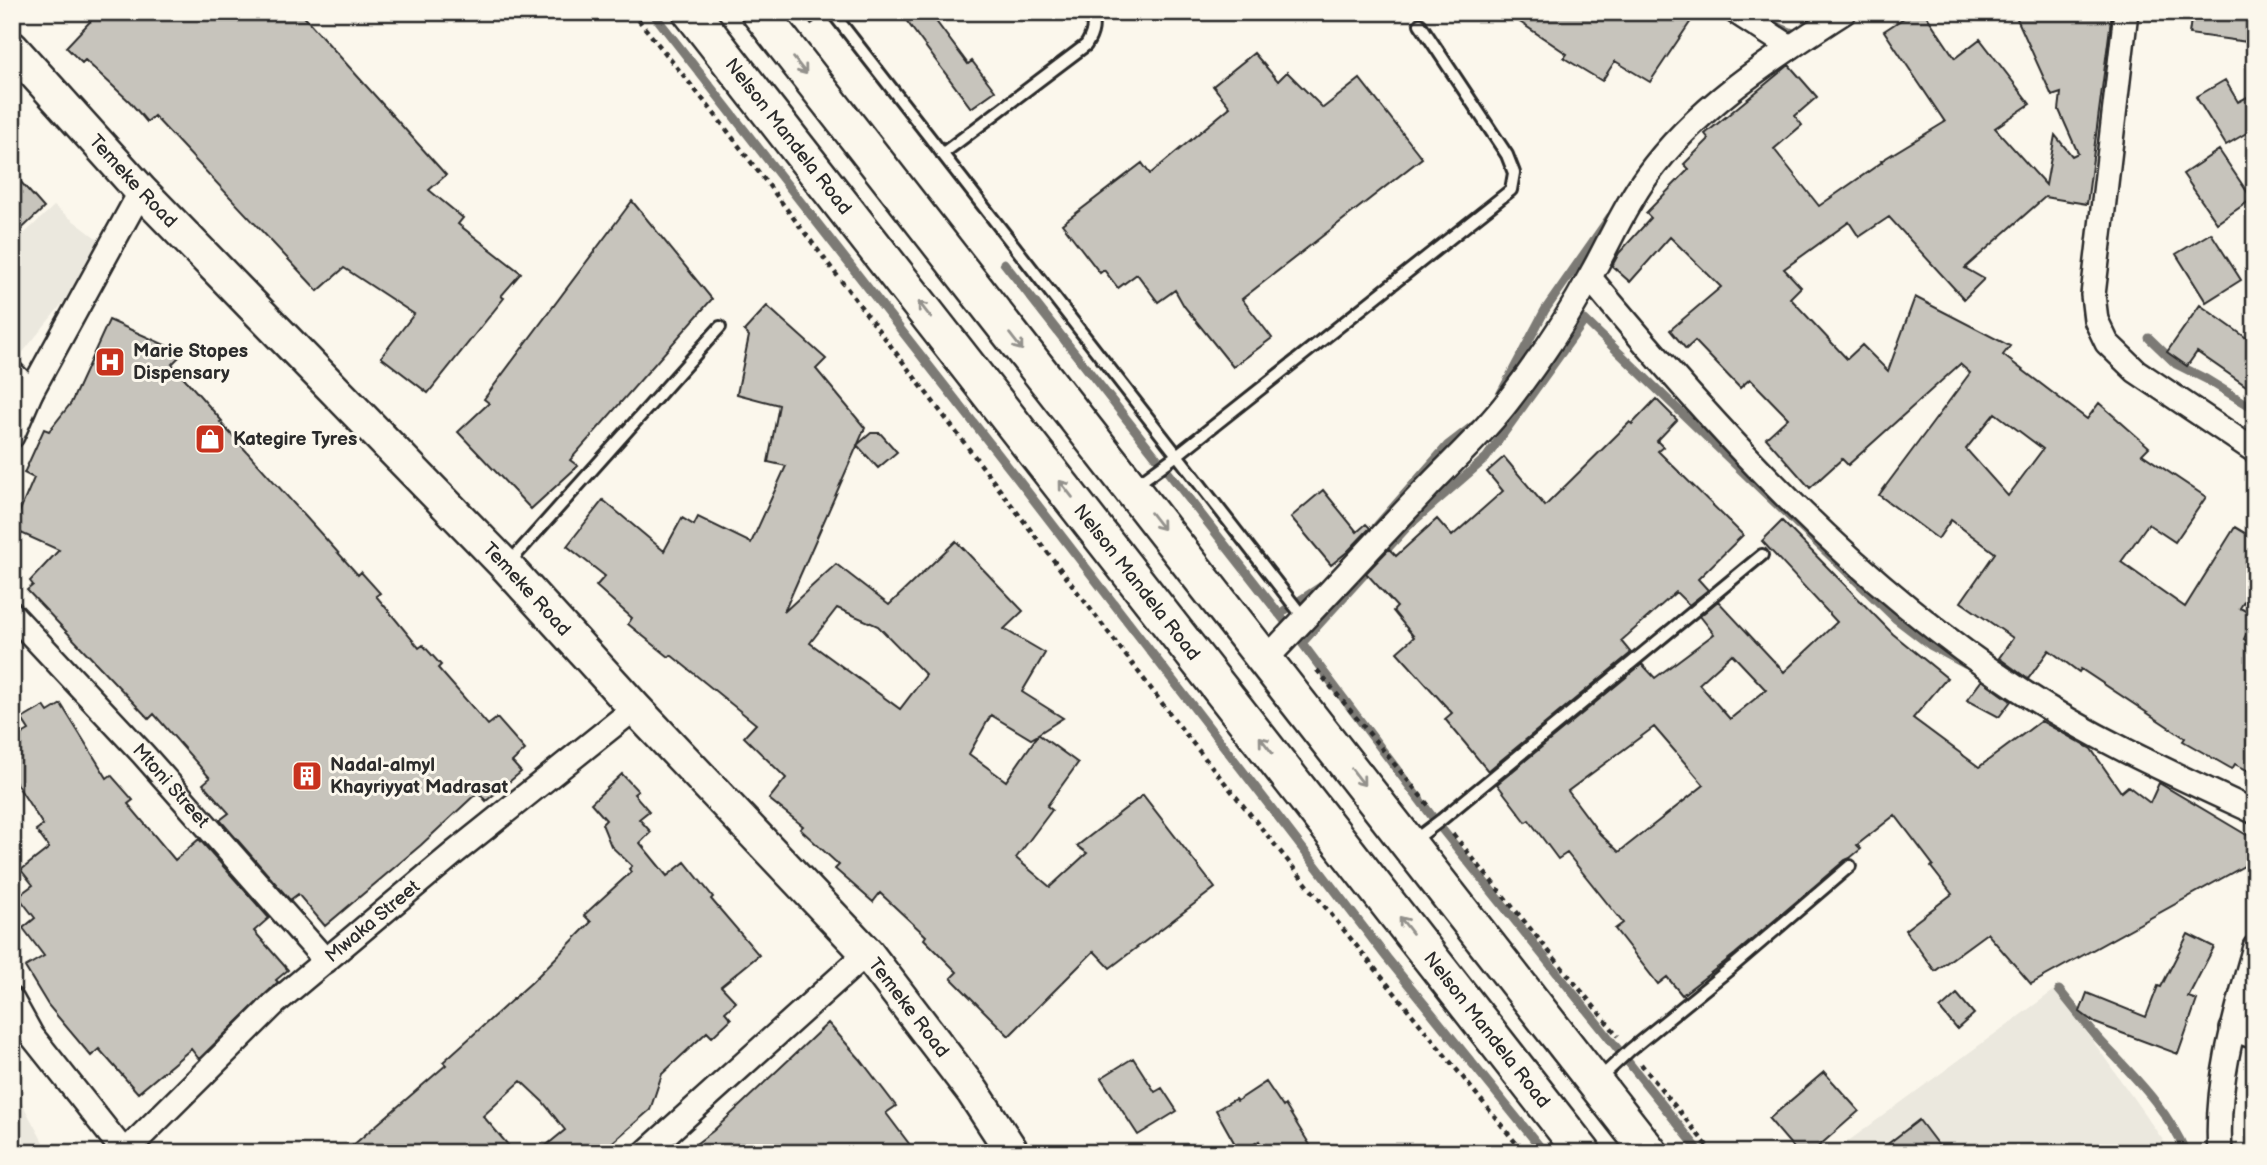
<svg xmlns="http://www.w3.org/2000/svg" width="2267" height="1165" font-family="'Balsamiq Sans',sans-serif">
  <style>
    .built { fill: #ebe8de }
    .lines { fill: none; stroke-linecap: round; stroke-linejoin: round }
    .stream { stroke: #7b7a75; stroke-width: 9 }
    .building { fill: #c7c4bc; stroke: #2b2b2b; stroke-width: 2; fill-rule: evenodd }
    .lane-casing { stroke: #2b2b2b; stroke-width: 16 }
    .street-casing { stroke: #2b2b2b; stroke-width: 28 }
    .secondary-casing { stroke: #2b2b2b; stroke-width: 37 }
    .primary-casing { stroke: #2b2b2b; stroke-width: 40 }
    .path { stroke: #2b2b2b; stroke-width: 4.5; stroke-dasharray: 5 5; stroke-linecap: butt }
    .lane { stroke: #fbf7ec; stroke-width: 10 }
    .street { stroke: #fbf7ec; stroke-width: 23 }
    .secondary { stroke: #fbf7ec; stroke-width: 32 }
    .primary { stroke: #fbf7ec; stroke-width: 35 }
    .oneway { stroke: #93918c }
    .labels { text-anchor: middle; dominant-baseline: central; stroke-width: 6; stroke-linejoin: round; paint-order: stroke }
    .street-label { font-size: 19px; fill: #2b2b2b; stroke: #fbf7ec }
    .poi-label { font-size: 19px; font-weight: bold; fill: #2b2b2b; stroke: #fbf7ec; text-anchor: start }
  </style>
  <rect width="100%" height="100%" fill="#fbf7ec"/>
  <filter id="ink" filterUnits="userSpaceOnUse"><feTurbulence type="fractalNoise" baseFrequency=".0143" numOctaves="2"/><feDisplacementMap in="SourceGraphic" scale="14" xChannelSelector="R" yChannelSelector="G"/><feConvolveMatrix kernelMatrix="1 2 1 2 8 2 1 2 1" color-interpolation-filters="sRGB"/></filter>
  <g filter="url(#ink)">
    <!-- built -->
    <path class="built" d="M54,206l54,41 -93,115 -3,-2v-115z
      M2056,989l116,164h-340z
      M12,1096h6l31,57h-37z"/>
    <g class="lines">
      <!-- stream -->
      <path class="stream" d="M652,12l361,461 374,485 158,195
        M1773,25l27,11
        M1004,263l298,380 135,180 264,330
        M2149,338l27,26 30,15 49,30
        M1500,395l45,-85 65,-93
        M1376,527l72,-82 30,-23
        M1279,614l46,-30
        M1302,643l106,-117 78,-68 99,-138 311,299 34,26 35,19
        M2059,990c13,15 25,32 38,47 33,36 70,70 89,116"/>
    </g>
    <!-- building -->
    <path class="building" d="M99,12h201l146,163 -17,15 34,28 -5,6 63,49 -20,23 3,2 -76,95 -47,-36 33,-43 -70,-46 -26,23 -164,-175 -7,6 -17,-20 -45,-42 -3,3 -16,-16z
      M900,12h29l39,52 4,-3 23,30 -24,17z
      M1505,12h192l-47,70 -35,-21 -13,20 -38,-23 3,-4z
      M1913,12h11l31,46 25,-19 50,65 -35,24 51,57 9,-50 17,21 6,-3 -19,-43 2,-17 -9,3 -38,-84h98l-25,192 -42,-7 -80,71 19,11 -20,20 -75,-82 -30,20 -10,-15 -65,47 17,18 -11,11 57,61 15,-14 26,26 27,-74 95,49 -7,9 84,64 12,-16 50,44 -7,7 64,43 -31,45 -27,-18 -27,38 64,45 50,-80 20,12v45l-15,24 15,8 -11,23 11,6v129l-20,-10 -3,5 -49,-28 2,-3 -104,-69 -2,3 -30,-22 -21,29 -29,-21 14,-20 -52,-36 34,-49 -44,-33 -13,19 -59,-44 91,-122 -10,-9 -112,101 -6,-6 -32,29 -44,-50 22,-20 -38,-39 -10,9 -45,-47 -9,8 -16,-19 51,-43 -51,-50 -40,45 -18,-16 7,-13 32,-35 -5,-5 43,-44 -5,-5 25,-25 -4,-5 84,-69 28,32 -22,19 7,9 -28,24 45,57 63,-44 -1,-1 64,-39 -61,-91zM1995,413l48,36 -35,47 -42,-47z
      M2192,12h63v31l-66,-9z
      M1254,53l24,28 9,-9 36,36 37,-29 62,79 -180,141 30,39 -39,29 -49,-61 -9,-16 -17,12 -21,-28 -19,14 -14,-18 -4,3 -38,-49 80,-61 8,11 80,-67 -17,-21z
      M2225,80l13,22 17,-9v35l-29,17 -30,-48z
      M2219,150l33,49 -35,24 -34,-49z
      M12,172l32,36 -32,30z
      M632,201l80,98 -142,161 8,6 -47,43 -73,-77 31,-29 -5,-4z
      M2211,233l30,47 -35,22 -30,-48z
      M2200,305l55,39v48l-58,-40 -10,14 -20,-14z
      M767,306l59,53 -10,10 49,59 -81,184 52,-48 53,41 67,-64 67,70 -19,18 41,24 -23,39 41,26 -25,16 40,29 -31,43 5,4 -36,48 34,29 37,-34 -10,-7 66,-51 72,93 -105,80 -16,-17 -85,85 -58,-58 6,-6 -33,-33 2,-3 -46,-43 -7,9 -38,-33 4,-4 -39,-36 3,-3 -34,-27 17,-21 -42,-41 12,-13 -85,-69 -2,2 -41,-33 4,-6 -36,-32 9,-10 -38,-30 36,-46 61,51 18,-33 12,7 4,-8 53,26 35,-77 -18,-4 11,-57 -42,-11 12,-58 -5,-5zM837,608l41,18 48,49 -26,34 -90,-66zM991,715l40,24 7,-4 -32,46 -37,-27z
      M109,320l74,33 -11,11 50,57 -2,1 113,125 25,28 3,-3 19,21 -4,3 11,13 32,39 4,-3 18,20 -3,3 50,57 9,-7 28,32 -13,12 9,10 -35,29 -8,-9 -57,53 -96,81 -27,-32 -8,6 -70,-80 9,-7 -26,-29 7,-6 -56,-64 -5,5 -122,-129 6,-5 -3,-4 29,-31 -47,-21 22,-51 -10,-5 20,-44 5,2 22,-28z
      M1656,399l21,21 -20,21 6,6 -5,4 85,84 -45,44 10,11 -19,15 -13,-13 -55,49 10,12 -143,118 -43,-52 7,-6 -55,-61 17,-15 -21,-26 4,-4 -31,-34 23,-24 7,7 41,-37 15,17 51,-45 -16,-19 17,-15 41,49 85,-84 2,2z
      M871,433h9l17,19 -19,16 -21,-23z
      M1323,490l34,42 9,-8 4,4 -23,24 -16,13 -40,-48z
      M1782,521l111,113 54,44 -34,40 66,49 62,-46 50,28 30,43 7,-6 22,17 9,-20 96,57v6l-11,20 -213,118 -44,-51 -52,38 -30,-41 47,-36 -21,-27 2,-2 -38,-50 -38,30 4,4 -11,9 -5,2 -110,94 -53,41 -15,-18 -9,7 -43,-55 8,-6 -56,-70 -9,6 -29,-39 -3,2 -29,-38 145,-120 13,14 59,-44 -14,-18 18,-15 66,71 53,-50 -75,-81zM1732,654l34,36 -36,29 -31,-35zM1654,727l50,58 -85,67 -19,-18 -32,-43z
      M1982,680l29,21 -12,16 -32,-17z
      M61,704l46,74 4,-3 22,25 -5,4 47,56 24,-21 70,79 -15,13 34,39 -12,10 2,2 -79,77 -8,-10 -53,44 -39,-44 -8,7 -43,-51 -23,-38 19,-11 -21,-28 12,-10 -17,-22 15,-11 -12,-15 28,-22 -13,-18 7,-5 -31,-48v-37l17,-10 -7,-11 22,-13 4,6z
      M622,774l16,17 -4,3 15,17 -10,8 12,13 -11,11 27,33 18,-14 28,35 -2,2 48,56 -38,31 15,16 -11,10 6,7 -19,18 -5,-5 -45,42 -12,36 -50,43h-63l28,-23 -22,-28 -22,-21 -38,35 32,37h-171l102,-88 -3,-3 89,-80 59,-60 -7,-7 47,-43 -2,-3 3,-3 -21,-20 -9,-22 4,-4 -15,-17z
      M2188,934l26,13 -26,50 9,3 -19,54 -83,-31 -15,-11 7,-19 59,24 12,-31 3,1z
      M1957,994l17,20 -17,15 -17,-20z
      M828,1023l32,36 36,47 -10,7 30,40h-232l29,-22z
      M1133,1058l22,34 7,-4 15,23 -39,24 -37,-57z
      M1824,1072l35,39 -48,42h-13l-29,-34z
      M1266,1082l17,25 2,-2 30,48h-49l-7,-12 -19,12 -24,-43 19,-11 2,2z
      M1919,1120l25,33h-68z"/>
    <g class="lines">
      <!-- lane casing -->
      <g class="lane-casing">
        <path id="lane" d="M832,12l472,606
          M942,154l144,-109c7,-11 9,-20 4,-33
          M1133,487l44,-32 334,-265 3,-17 -7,-18 -87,-131
          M508,564l212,-237
          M1412,842l29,-22 321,-265
          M1598,1080l32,-30 102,-83 118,-101"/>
      </g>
      <!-- street casing -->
      <g class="street-casing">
        <g id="street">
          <path d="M1736,12l54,35"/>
          <path d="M2126,12l-33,283 3,25 11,23 29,28 119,80"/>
          <path d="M1590,278c128,154 261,301 430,412 74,49 155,85 235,122"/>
          <path d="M12,373l19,19"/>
          <path d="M12,436l19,-44 110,-201"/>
          <path id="s1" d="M12,614l131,140 183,207"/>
          <path d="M1266,659c54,-56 106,-113 159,-169 28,-30 58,-56 83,-89 31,-40 60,-83 84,-128 18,-32 32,-66 54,-96 51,-71 126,-118 198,-165"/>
          <path d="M12,1000l20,36 93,117"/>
          <path d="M2232,1029l23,8"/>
          <path id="s2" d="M124,1153l151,-150 179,-150 181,-145"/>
          <path d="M645,1153l222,-200"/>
          <path d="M2220,1153c-5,-71 16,-139 35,-206"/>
        </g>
      </g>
      <!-- secondary casing -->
      <g class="secondary-casing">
        <g id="secondary">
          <path id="s3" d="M12,48l129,143 365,375 129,142 232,245 106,139 40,61"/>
        </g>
      </g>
      <!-- primary casing -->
      <g class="primary-casing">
        <g id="primary">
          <path id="s4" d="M691,12l892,1141"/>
          <path d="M759,12l891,1141"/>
        </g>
      </g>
      <!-- path -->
      <path class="path" d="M632,12l81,100 474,624 337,417
        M804,12l12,16
        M1317,670l112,136
        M1453,834l165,202
        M1641,1064l72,89"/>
      <!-- lane -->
      <use href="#lane" class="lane"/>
      <!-- street -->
      <use href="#street" class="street"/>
      <!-- secondary -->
      <use href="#secondary" class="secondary"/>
      <!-- primary -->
      <use href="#primary" class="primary"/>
    </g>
    <!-- one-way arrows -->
    <defs><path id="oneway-shaft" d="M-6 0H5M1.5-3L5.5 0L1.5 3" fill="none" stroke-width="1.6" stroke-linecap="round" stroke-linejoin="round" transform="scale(1.75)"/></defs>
    <g class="oneway">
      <use href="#oneway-shaft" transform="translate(800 66) rotate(52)"/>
      <use href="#oneway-shaft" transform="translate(925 310) rotate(-128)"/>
      <use href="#oneway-shaft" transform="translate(1016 342) rotate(52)"/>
      <use href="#oneway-shaft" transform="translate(1066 489) rotate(-128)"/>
      <use href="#oneway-shaft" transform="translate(1157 521) rotate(52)"/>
      <use href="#oneway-shaft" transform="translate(1266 745) rotate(-128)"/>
      <use href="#oneway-shaft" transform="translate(1358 777) rotate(52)"/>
      <use href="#oneway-shaft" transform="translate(1406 925) rotate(-128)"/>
    </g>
  </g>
  <!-- icons -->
  <defs>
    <g id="hospital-square" transform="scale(1.575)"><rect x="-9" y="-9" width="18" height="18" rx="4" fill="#c8321e" stroke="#fbf7ec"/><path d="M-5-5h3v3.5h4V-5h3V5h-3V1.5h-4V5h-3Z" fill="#fff"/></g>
    <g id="shop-square" transform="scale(1.575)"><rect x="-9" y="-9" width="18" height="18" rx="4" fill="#c8321e" stroke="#fbf7ec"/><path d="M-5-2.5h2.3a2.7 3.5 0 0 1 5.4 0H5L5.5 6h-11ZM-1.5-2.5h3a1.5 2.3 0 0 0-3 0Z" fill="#fff"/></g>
    <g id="building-square" transform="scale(1.575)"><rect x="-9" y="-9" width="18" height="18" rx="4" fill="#c8321e" stroke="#fbf7ec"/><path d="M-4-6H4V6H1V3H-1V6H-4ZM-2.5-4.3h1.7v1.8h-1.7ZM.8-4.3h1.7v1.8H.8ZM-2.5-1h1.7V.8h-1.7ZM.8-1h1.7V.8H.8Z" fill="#fff"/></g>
  </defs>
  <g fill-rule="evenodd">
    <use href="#hospital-square" x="110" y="362"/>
    <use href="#shop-square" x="210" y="439"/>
    <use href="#building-square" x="307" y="776"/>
  </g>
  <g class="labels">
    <!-- street labels -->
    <g class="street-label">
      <text stroke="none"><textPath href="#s4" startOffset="158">Nelson Mandela Road</textPath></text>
      <text stroke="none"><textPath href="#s3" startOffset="180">Temeke Road</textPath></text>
      <text stroke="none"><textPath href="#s4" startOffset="724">Nelson Mandela Road</textPath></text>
      <text stroke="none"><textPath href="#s3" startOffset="747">Temeke Road</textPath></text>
      <text stroke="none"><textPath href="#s1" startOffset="234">Mtoni Street</textPath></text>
      <text stroke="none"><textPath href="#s2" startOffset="340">Mwaka Street</textPath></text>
      <text stroke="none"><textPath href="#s3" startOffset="1314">Temeke Road</textPath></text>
      <text stroke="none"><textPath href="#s4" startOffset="1292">Nelson Mandela Road</textPath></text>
    </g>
    <!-- poi labels -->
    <g class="poi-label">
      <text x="133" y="351">Marie Stopes<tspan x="133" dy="22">Dispensary</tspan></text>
      <text x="233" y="439">Kategire Tyres</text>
      <text x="330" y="765">Nadal-almyl<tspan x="330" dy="22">Khayriyyat Madrasat</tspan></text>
    </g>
  </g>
  <!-- margin -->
  <rect width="2267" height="1165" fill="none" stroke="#fbf7ec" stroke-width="42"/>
  <rect x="21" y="21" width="2225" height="1123" fill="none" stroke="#2b2b2b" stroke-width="2.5" filter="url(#ink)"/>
</svg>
